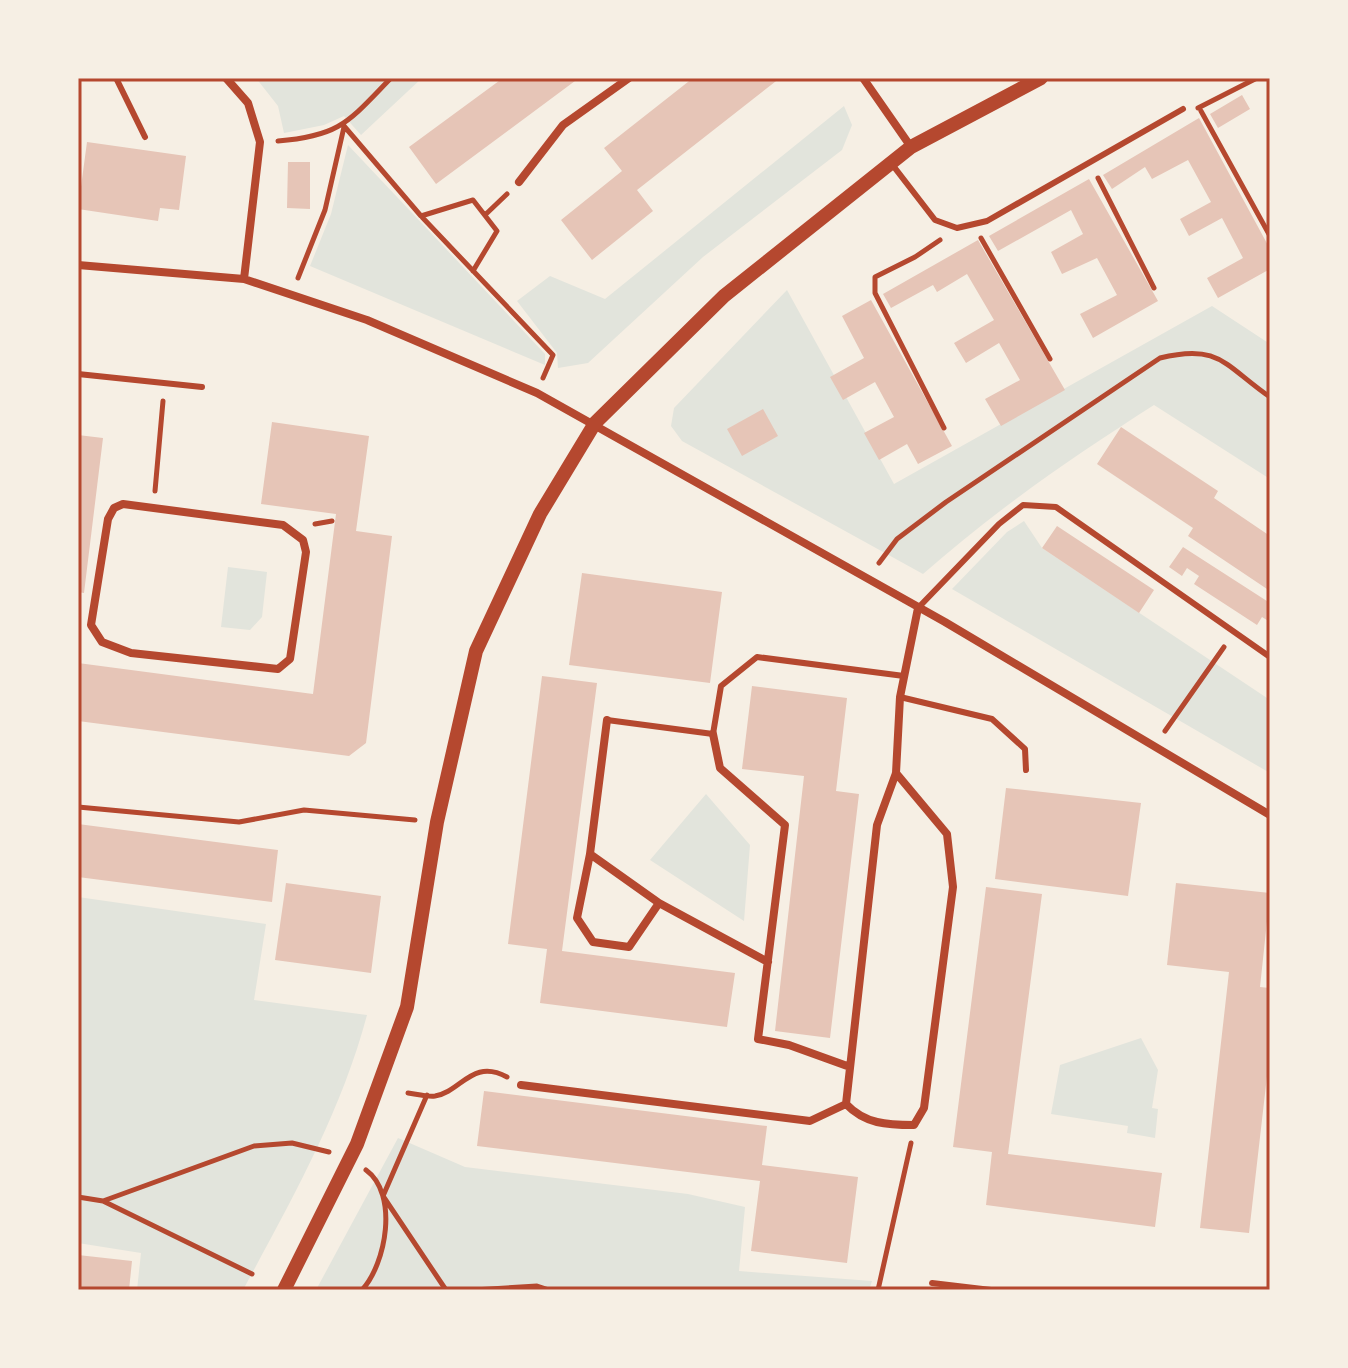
<svg xmlns="http://www.w3.org/2000/svg" width="1348" height="1368" font-family="'DejaVu Sans',sans-serif">
  <style>
    .green { fill: #e2e4dc }
    .building { fill: #e6c5b7 }
    .lines { fill: none; stroke-linecap: round; stroke-linejoin: round }
    .path { stroke: #b5482f; stroke-width: 5 }
    .service { stroke: #b5482f; stroke-width: 6 }
    .minor { stroke: #b5482f; stroke-width: 8 }
    .tertiary { stroke: #b5482f; stroke-width: 14 }
    .neatline { fill: none; stroke: #b5482f; stroke-width: 3 }
  </style>
  <rect width="100%" height="100%" fill="#f6efe4"/>
  <!-- green -->
  <path class="green" d="M256,78h166l-61,57 -17,-19 -20,9 -40,8 -6,-27z
    M844,106l8,19 -10,25 -139,107 -115,106 -30,5 -1,-15 -40,-52 33,-25 55,23z
    M348,145l197,209v11l-235,-99 21,-52z
    M787,290l107,194 318,-178 58,38v135l-116,-74c-83,53 -157,104 -231,169l-241,-133 -11,-15 3,-18z
    M1024,521l18,27 228,152v73l-318,-184 55,-57z
    M228,567l39,5 -5,45 -12,13 -29,-3z
    M706,794l44,51 -6,76 -94,-61z
    M78,897l188,27 -12,76 113,15c-26,98 -76,186 -124,275h-106l4,-37 -63,-10z
    M1141,1038l17,32 -6,38 6,1 -3,29 -28,-5 1,-7 -77,-12 9,-49z
    M398,1138l67,29 223,27 57,13 -6,64 133,10 -3,9h-553z"/>
  <!-- building -->
  <path class="building" d="M503,78h76l-143,106 -27,-37z
    M693,78h87l-143,112 16,21 -61,49 -31,-40 61,-49 -18,-23z
    M1242,95l8,14 -32,19 -8,-14z
    M1199,118l71,131v20l-52,29 -11,-20 36,-20 -21,-40 -33,18 -9,-17 31,-17 -23,-42 -36,19 -7,-12 -33,22 -9,-14z
    M87,142l99,14 -7,54 -19,-2 -2,13 -80,-12z
    M288,162h22v47l-23,-1z
    M1089,179l69,122 -65,37 -13,-24 37,-19 -20,-37 -35,16 -11,-22 32,-18 -12,-24 -73,41 -9,-15z
    M978,240l87,150 -64,36 -16,-27 35,-19 -21,-37 -33,20 -12,-20 40,-23 -27,-46 -30,18 -4,-7 -42,23 -8,-14z
    M871,300l81,146 -34,18 -11,-20 -28,16 -15,-27 30,-16 -19,-35 -32,18 -13,-23 34,-19 -22,-42z
    M763,409l15,27 -36,20 -15,-27z
    M272,422l97,14 -13,95 36,5 -26,207 -17,13 -271,-35v-58l235,31 23,-180 -75,-10z
    M1121,427l97,64 -4,7 56,38v55l-82,-55 5,-8 -96,-64z
    M78,435l25,3 -19,155 -6,-1z
    M1057,526l97,64 -15,23 -97,-65z
    M1183,547l87,56v19l-8,-5 -5,8 -63,-41 5,-8 -12,-8 -5,8 -13,-9z
    M582,573l140,19 -12,91 -141,-18z
    M542,676l55,7 -35,268 173,22 -8,54 -187,-24 7,-54 -39,-5z
    M752,686l95,12 -11,93 23,3 -29,244 -55,-7 29,-255 -62,-7z
    M1006,788l135,15 -13,93 -133,-17z
    M78,824l200,26 -6,52 -194,-25z
    M286,883l95,13 -10,77 -96,-13z
    M1176,883l94,10 -10,94 10,1v62l-21,183 -49,-5 29,-256 -62,-7z
    M986,887l56,7 -34,260 154,19 -7,54 -169,-22 6,-53 -39,-5z
    M484,1091l283,35 -5,39 96,12 -11,86 -96,-12 9,-70 -283,-35z
    M78,1255l54,6 -3,29h-51z"/>
  <g class="lines">
    <!-- path -->
    <path class="path" d="M1198,108l59,-30
      M1201,111l69,125
      M344,126l77,90 132,139 -10,23
      M278,141c63,-5 71,-20 113,-63
      M1098,178l56,110
      M485,215l22,-21
      M421,216l52,-16 24,31 -24,40
      M981,238l69,121
      M940,240l-25,17 -40,20v16l69,135
      M298,278l27,-68 19,-83
      M155,491l8,-90
      M315,524l17,-3
      M879,563l18,-24 49,-37 214,-144c60,-15 65,8 110,39
      M1165,731l59,-84
      M78,807l161,15 65,-12 111,10
      M408,1093c8,1 19,4 27,3 26,-4 37,-38 72,-19
      M427,1095l-44,101 63,94
      M78,1197l25,4 151,-55 38,-3 37,9
      M103,1201l149,73
      M362,1290c24,-26 37,-96 4,-120
      M474,1290l63,-4 12,4
      M878,1290l33,-147"/>
    <!-- service -->
    <path class="service" d="M116,78l29,59
      M891,163l44,57 22,8 30,-7 196,-112
      M78,374l124,13
      M918,608l81,-84 24,-19 33,2 214,150
      M900,697l92,22 33,30 1,21
      M607,720l106,14 8,-48 36,-29 147,19
      M932,1283l59,7"/>
    <!-- minor -->
    <path class="minor" d="M226,78l22,25 12,39 -16,137
      M863,78l48,69
      M519,182l44,-57 66,-47
      M78,265l166,14 123,41 170,73 408,229 325,193
      M123,504l160,21 20,15 3,12 -16,107 -12,10 -147,-16 -29,-11 -11,-17 17,-106 6,-11z
      M607,720l-17,134 69,49 109,59
      M713,734l7,34 65,57 -27,214 31,6 61,22
      M896,773l51,61 6,53 -29,221 -10,17c-27,0 -49,-1 -68,-21l31,-279 19,-52 4,-76 18,-89
      M590,854l-13,64 16,24 36,5 30,-44
      M521,1085l289,36 36,-17"/>
    <!-- tertiary -->
    <path class="tertiary" d="M284,1290l73,-146 50,-137 30,-185 39,-171 64,-137 55,-91 129,-127 187,-149 130,-69"/>
  </g>
  <!-- border -->
  <rect width="1348" height="1368" fill="none" stroke="#f6efe4" stroke-width="160"/>
  <rect x="80" y="80" width="1188" height="1208" class="neatline"/>
</svg>
